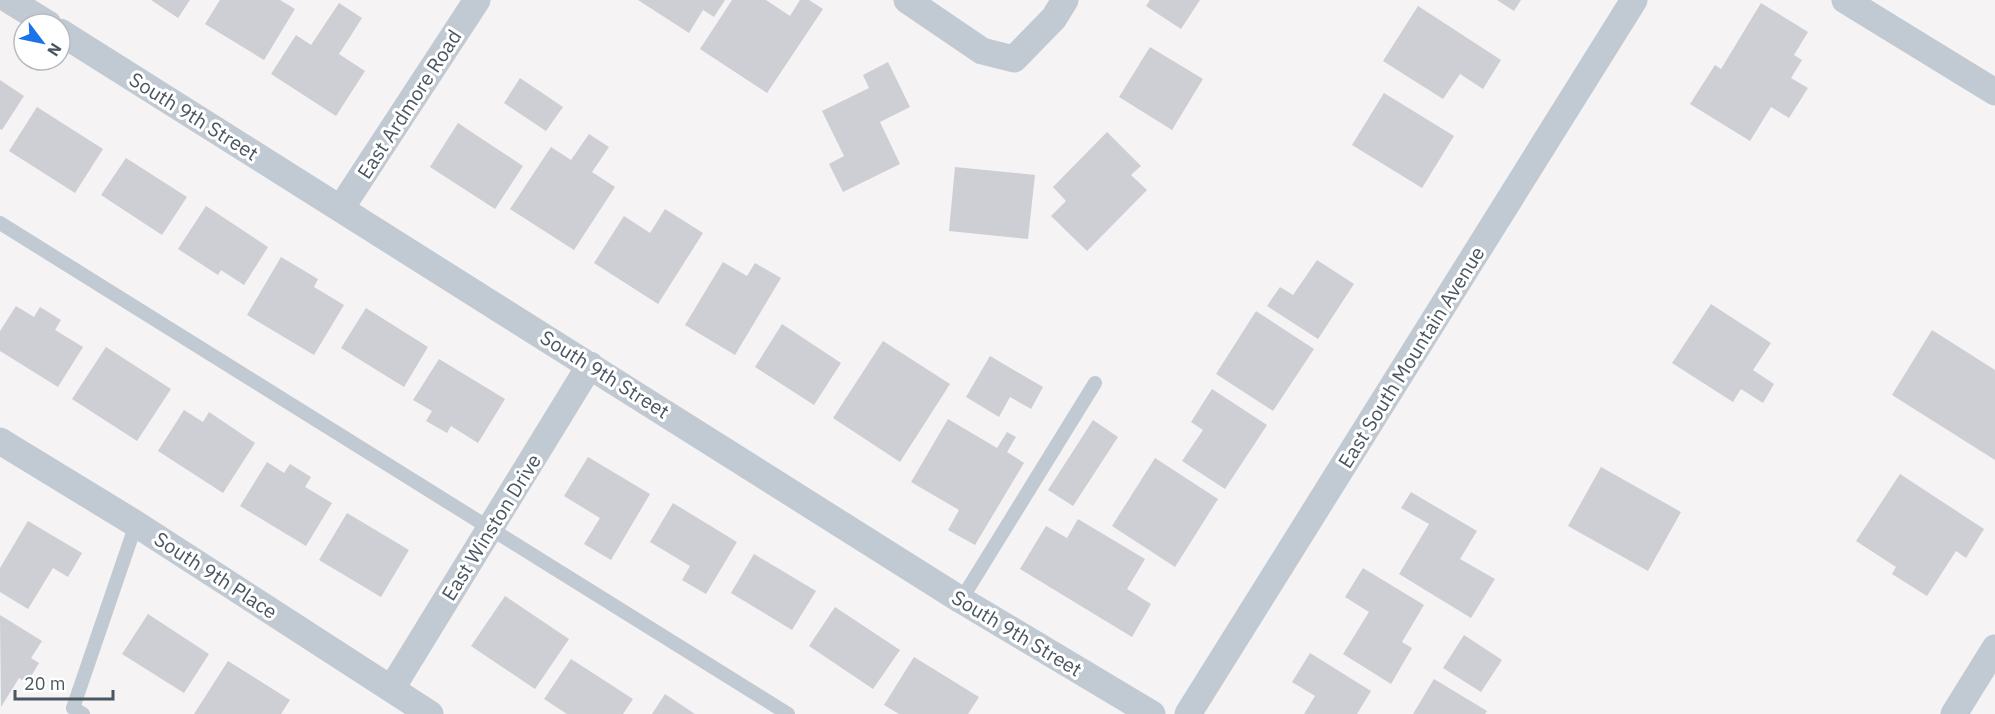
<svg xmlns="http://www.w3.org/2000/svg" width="1995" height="714" font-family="'IBM Plex Sans',sans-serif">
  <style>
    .building { fill: #cdcfd5 }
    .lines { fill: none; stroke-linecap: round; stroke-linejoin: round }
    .service { stroke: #c1cad2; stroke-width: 14 }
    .minor { stroke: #c1cad2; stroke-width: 27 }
    .labels { text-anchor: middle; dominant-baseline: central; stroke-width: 6; stroke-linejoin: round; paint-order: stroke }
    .street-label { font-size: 20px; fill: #4a5661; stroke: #fff }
  </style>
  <rect width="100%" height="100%" fill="#f5f3f3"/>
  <!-- building -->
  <path class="building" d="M151,0h39l-12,18z
    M220,0h60l15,9 -31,51 -59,-36z
    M638,0h87l-11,17 -11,-7 -14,23z
    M732,0h34l24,16 10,-16h9l14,9 -56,84 -67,-44z
    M1150,0h50l-19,29 -35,-23z
    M1497,0h24l-7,11z
    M339,3l23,15 -23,36 26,17 -29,45 -65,-42 25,-39 15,10z
    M1761,3l47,29 -14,23 8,5 -11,18 17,10 -19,30 -18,-11 -21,34 -60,-37 25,-39 6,4z
    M1418,6l83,54 -18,29 -23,-15 -17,25 -60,-38z
    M1150,47l53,32 -31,51 -53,-33z
    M888,62l22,45 -30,15 20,42 -57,28 -14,-28 15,-8 -22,-45 47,-23 -6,-13z
    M520,78l43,29 -17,24 -42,-28z
    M0,80l24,16 -22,34 -2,-1z
    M1384,93l70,43 -32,52 -70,-43z
    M37,107l66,42 -28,44 -66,-42z
    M458,123l65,43 -28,43 -65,-42z
    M1107,132l34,34 -10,9 16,15 -60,61 -36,-35 15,-15 -13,-14z
    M589,134l20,13 -17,25 23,15 -41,63 -64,-41 41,-62 20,13z
    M126,158l61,39 -25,38 -61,-40z
    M955,167l80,8 -7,64 -79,-8z
    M206,206l62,41 -24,38 -23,-15 -3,5 -40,-26z
    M665,209l38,24 -45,71 -64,-41 30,-47 26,17z
    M281,257l37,22 -4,8 30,18 -30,50 -67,-40z
    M1317,260l37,24 -36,55 -51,-33 13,-19 13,8z
    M723,262l24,14 8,-13 26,15 -46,77 -50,-30z
    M1711,304l60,39 -18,27 21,14 -11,19 -22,-14 -8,13 -61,-39z
    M16,306l18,11 6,-10 21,13 -6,10 28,17 -25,40 -58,-36v-20z
    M366,308l62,39 -24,40 -63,-39z
    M1256,311l58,38 -41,62 -57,-37z
    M782,324l59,39 -27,42 -59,-38z
    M1932,330l63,40v90l-103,-65z
    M883,341l67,43 -50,78 -67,-44z
    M106,347l65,42 -34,52 -65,-42z
    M990,356l53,31 -12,22 -21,-12 -11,20 -33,-20z
    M439,359l66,40 -27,44 -27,-17 -4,7 -21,-12 6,-10 -19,-11z
    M1212,389l55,36 -42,64 -43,-28 21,-31 -12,-8z
    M184,410l19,12 6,-10 46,31 -32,50 -65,-42z
    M948,419l49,29 10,-16 9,5 -9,15 17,11 -49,82 -27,-15 11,-20 -48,-28z
    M1093,420l25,17 -45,69 -25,-16z
    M588,457l62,37 -39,66 -27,-16 16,-26 -36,-22z
    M1155,458l63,41 -43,68 -63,-41z
    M267,462l17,11 6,-9 21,13 -6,10 27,16 -26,43 -66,-40z
    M1601,467l80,45 -33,59 -80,-45z
    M1900,474l84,55 -18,29 -10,-7 -29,45 -35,-22 4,-7 -40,-26z
    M1411,492l66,39 -17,28 35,20 -24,39 -72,-44 30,-50 -28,-16z
    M673,503l64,39 -31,52 -24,-14 8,-14 -40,-24z
    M347,513l62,37 -28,47 -62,-37z
    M1078,519l67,40 -18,30 24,15 -19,33 -112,-68 26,-43 21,12z
    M28,521l54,32 -14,24 -15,-9 -25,41 -28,-17v-24z
    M754,554l62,37 -24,39 -61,-37z
    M1363,568l61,37 -22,37 10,6 -21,36 -48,-30 26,-42 -24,-15z
    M505,596l64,43 -34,50 -64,-43z
    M835,607l65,43 -27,39 -64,-43z
    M148,614l61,40 -25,39 -62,-39z
    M0,615l42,26 -11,17 8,5 -12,20 -8,-5 -18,29z
    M1464,635l38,25 -21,32 -38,-24z
    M1310,653l61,38 -14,23h-53l11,-18 -23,-14z
    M914,657l65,40 -11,17h-69l-15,-9z
    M571,659l62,40 -10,15h-56l-23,-15z
    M228,661l62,39 -9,14h-87z
    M1434,679l53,32 -2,3h-72z
    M665,694l30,20h-43z"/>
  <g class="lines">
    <!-- service -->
    <path class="service" d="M0,223l788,491
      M961,600l134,-217
      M83,714l-10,-6 63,-184"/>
    <!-- minor -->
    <path class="minor" d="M9,0l39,24
      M907,0l75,51 32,8 40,-41 11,-18
      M1845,0l150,92
      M60,32l901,568 191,114
      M341,208l136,-208
      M0,441l136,83 294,190
      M392,688l198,-323
      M1188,714l446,-714
      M1954,714l41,-66"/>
  </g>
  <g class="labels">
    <!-- street labels -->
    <g class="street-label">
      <text transform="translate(409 104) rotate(-57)">East Ardmore Road</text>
      <text transform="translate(194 116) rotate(32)">South 9th Street</text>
      <text transform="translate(1411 357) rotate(-58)">East South Mountain Avenue</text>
      <text transform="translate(605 374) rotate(32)">South 9th Street</text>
      <text transform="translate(491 527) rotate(-58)">East Winston Drive</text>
      <text transform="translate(216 575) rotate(33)">South 9th Place</text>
      <text transform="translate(1017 633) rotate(31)">South 9th Street</text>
    </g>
  </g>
  <!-- north arrow -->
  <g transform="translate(42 42) rotate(122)"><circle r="28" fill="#ffffff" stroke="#b7bbc0" stroke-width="1.5"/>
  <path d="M0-4.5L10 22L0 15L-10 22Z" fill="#1a73e8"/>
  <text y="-9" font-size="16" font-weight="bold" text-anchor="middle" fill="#4a5661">N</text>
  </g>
  <!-- scale -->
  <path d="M15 690v9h98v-9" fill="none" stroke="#4a5661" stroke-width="3"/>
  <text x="24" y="690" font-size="18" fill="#4a5661" stroke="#ffffff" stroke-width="4.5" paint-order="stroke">20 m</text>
</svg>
